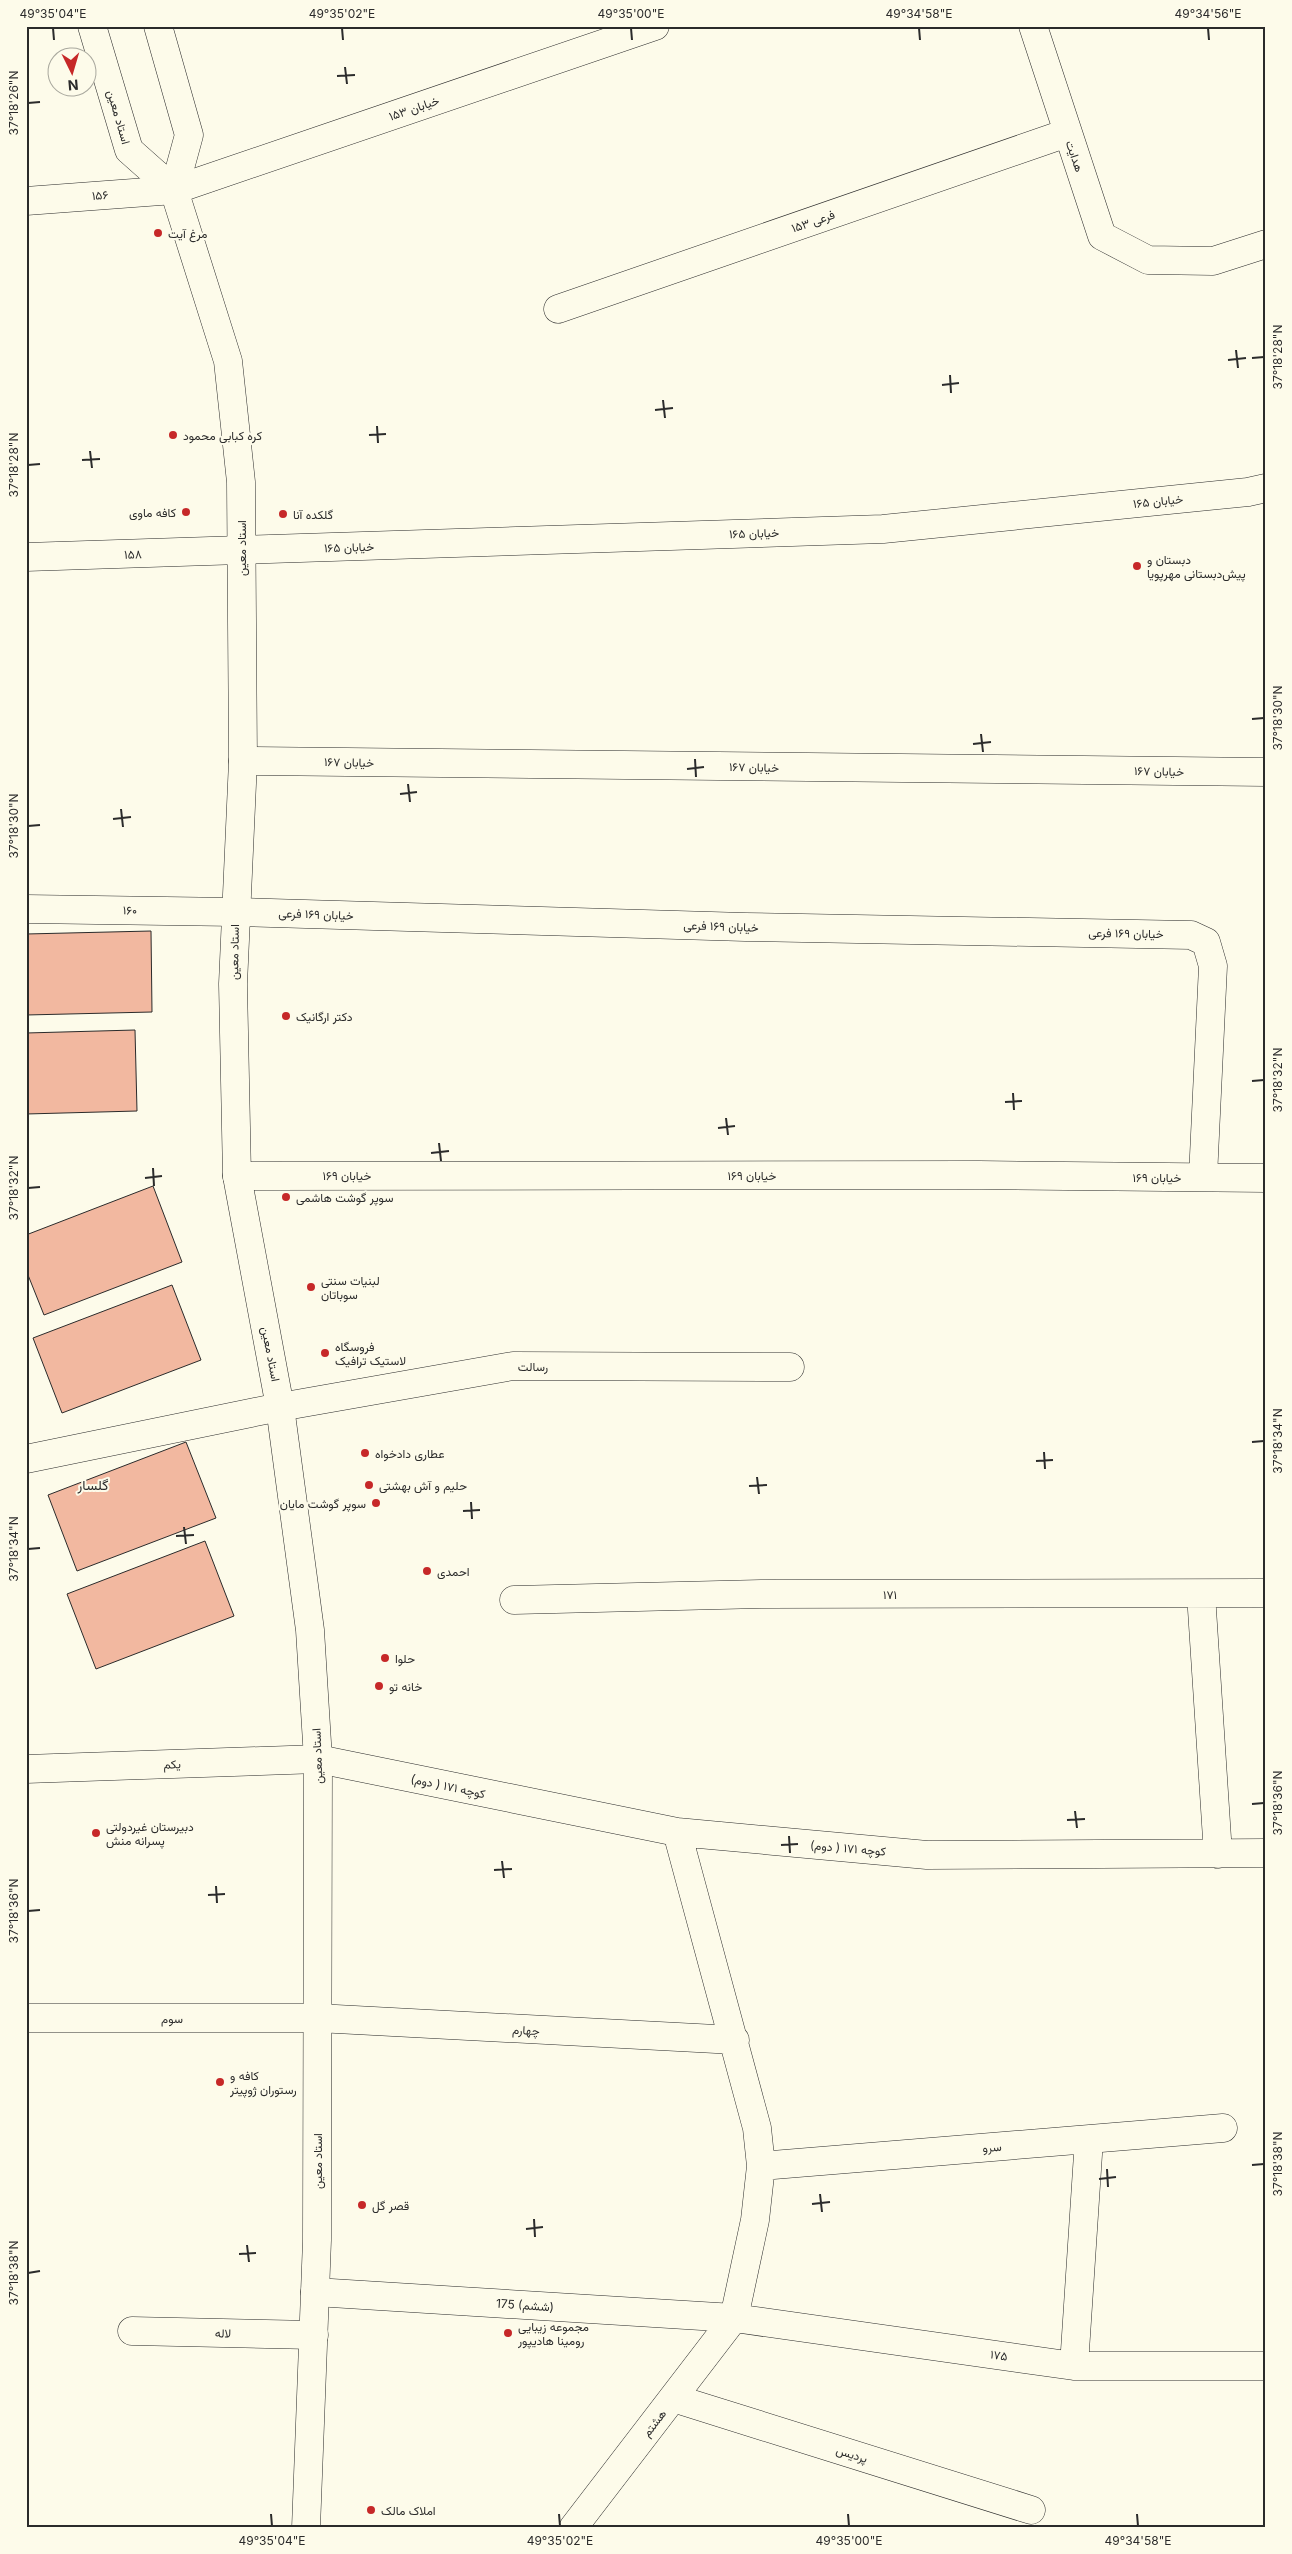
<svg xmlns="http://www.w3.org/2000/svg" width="1292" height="2554" font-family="Inter,Vazirmatn,sans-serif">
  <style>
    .building { fill: #f2b8a0; stroke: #2b2b2b }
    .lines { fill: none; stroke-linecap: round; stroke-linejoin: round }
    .street-casing { stroke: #2b2b2b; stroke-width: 29 }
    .secondary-casing { stroke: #2b2b2b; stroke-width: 29 }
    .street { stroke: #fdfbea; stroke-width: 28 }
    .secondary { stroke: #fdfbea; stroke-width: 28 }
    .ticks { fill: none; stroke: #2b2b2b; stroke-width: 2 }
    .poi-dot { fill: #c62828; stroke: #fdfbea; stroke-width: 2 }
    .labels { text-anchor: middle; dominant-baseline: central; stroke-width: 4; stroke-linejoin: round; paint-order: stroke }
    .street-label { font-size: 12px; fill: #2b2b2b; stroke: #fdfbea }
    .poi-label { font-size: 12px; fill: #2b2b2b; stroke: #fdfbea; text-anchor: start }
    .neighbourhood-label { font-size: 14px; fill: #2b2b2b; stroke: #fdfbea }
    .neatline { fill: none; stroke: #2b2b2b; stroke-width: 2 }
    .ticks-label { font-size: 12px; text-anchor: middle; fill: #2b2b2b }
  </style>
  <rect width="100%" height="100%" fill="#fdfbea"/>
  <!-- building -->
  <path class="building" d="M151,931l1,81 -126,3v-81z
    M135,1030l2,81 -111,3v-81z
    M153,1186l29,76 -138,53 -18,-45v-35z
    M172,1285l29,75 -139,53 -29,-75z
    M186,1442l30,76 -139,53 -29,-76z
    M205,1541l29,75 -138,53 -29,-75z"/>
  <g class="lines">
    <!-- street casing -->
    <g class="street-casing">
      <path id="street" d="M1033,26l69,210 46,24 65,1 53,-17
        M26,201l148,-11 481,-164
        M558,309l509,-176
        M26,557l857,-28 365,-37 18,-4
        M243,761l1023,11
        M26,909l209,3 510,15 446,8 15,7 7,24 -10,211
        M237,1176l742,-1 287,3
        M26,1459l254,-52 233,-41 277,1
        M1201,1594l17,260
        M514,1600l247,-6 505,-1
        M26,1769l292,-10 359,73 250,23 339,-2
        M26,2018h291l418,22
        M761,2166l462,-38
        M315,2292l419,26 340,48h192
        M132,2331l182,4
        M1074,2366l15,-227
        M673,2398l358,112
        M573,2528l161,-210 21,-98 6,-54 -4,-38 -80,-296"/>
    </g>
    <!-- secondary casing -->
    <g class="secondary-casing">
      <path id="secondary" d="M92,26l37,124 45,40 54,171 13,121 2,279 -10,223 4,192 43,231 30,223 8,129 -1,481 -11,288
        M158,26l31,109 -15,55"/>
    </g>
    <!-- street -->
    <use href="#street" class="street"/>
    <!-- secondary -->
    <use href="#secondary" class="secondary"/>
  </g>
  <!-- ticks -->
  <path class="ticks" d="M53,28l1,12M342,28l1,12M631,28l1,12M919,28l1,12M1208,28l1,12M345,67l2,17M337,76l18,-1M28,103l12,-1M1236,350l2,18M1252,358l12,-1M1228,360l18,-2M950,375l1,18M942,385l17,-2M663,400l2,18M655,410l18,-2M377,426l1,17M369,435l17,-1M90,451l2,17M82,460l18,-1M28,465l12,-1M1252,719l12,-1M981,734l2,18M973,744l18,-2M695,759l1,18M687,769l17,-2M408,784l2,18M400,794l17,-2M121,809l2,18M113,819l18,-2M28,826l12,-1M1252,1081l12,-1M1013,1093l1,17M1005,1102l17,-1M726,1118l2,17M718,1128l17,-2M439,1143l2,18M431,1153l18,-2M153,1168l1,18M145,1178l17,-2M28,1188l12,-1M1252,1442l12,-1M1044,1452l1,17M1036,1461l17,-1M757,1477l2,17M749,1486l18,-1M471,1502l1,17M463,1511l17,-1M184,1527l2,17M176,1536l18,-1M28,1549l12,-1M1252,1804l12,-1M1075,1811l2,17M1067,1820l18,-1M789,1836l1,17M781,1845l17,-1M502,1861l2,17M494,1870l18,-1M216,1886l1,17M208,1895l17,-1M28,1911l12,-1M1252,2165l12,-1M1107,2169l1,18M1099,2179l17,-2M820,2194l2,18M812,2204l18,-2M534,2219l1,18M526,2229l17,-2M247,2245l2,17M239,2254l17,-1M28,2273l12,-2M271,2514l1,12M559,2514l1,12M848,2514l1,12M1137,2514l1,12"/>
  <!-- markers -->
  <g class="poi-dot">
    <circle cx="158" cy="233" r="5"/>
    <circle cx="173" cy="435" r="5"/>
    <circle cx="186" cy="512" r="5"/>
    <circle cx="283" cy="514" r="5"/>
    <circle cx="1137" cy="566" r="5"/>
    <circle cx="286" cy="1016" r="5"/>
    <circle cx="286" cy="1197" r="5"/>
    <circle cx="311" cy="1287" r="5"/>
    <circle cx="325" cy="1353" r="5"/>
    <circle cx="365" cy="1453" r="5"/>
    <circle cx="369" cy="1485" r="5"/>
    <circle cx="376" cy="1503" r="5"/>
    <circle cx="427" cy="1571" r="5"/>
    <circle cx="385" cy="1658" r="5"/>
    <circle cx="379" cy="1686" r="5"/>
    <circle cx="96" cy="1833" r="5"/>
    <circle cx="220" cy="2082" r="5"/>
    <circle cx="362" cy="2205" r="5"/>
    <circle cx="508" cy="2333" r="5"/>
    <circle cx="371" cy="2510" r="5"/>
  </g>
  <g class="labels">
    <!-- street labels -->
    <g class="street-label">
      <text transform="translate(414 108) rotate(-19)">خیابان ۱۵۳</text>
      <text transform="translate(119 117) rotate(74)">استاد معین</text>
      <text transform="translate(1075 156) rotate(71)">هدایت</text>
      <text transform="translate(100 195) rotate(-4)">۱۵۶</text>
      <text transform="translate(813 221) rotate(-19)">۱۵۳ فرعی</text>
      <text transform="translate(1158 501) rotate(-6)">خیابان ۱۶۵</text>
      <text transform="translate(754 533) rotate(-2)">خیابان ۱۶۵</text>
      <text transform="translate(349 547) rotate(-2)">خیابان ۱۶۵</text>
      <text transform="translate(241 548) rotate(-90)">استاد معین</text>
      <text transform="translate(133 554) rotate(-2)">۱۵۸</text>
      <text transform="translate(349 762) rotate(1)">خیابان ۱۶۷</text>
      <text transform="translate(754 767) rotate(1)">خیابان ۱۶۷</text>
      <text transform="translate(1159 771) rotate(1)">خیابان ۱۶۷</text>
      <text transform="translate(130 910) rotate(1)">۱۶۰</text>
      <text transform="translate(316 914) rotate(2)">خیابان ۱۶۹ فرعی</text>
      <text transform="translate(721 926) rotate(2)">خیابان ۱۶۹ فرعی</text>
      <text transform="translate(1126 933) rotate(1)">خیابان ۱۶۹ فرعی</text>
      <text transform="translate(234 952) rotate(-89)">استاد معین</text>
      <text x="347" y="1175">خیابان ۱۶۹</text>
      <text x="752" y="1175">خیابان ۱۶۹</text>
      <text x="1157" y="1177">خیابان ۱۶۹</text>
      <text transform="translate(271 1354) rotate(79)">استاد معین</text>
      <text x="533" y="1366">رسالت</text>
      <text x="890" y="1594">۱۷۱</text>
      <text transform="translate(317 1756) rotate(-92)">استاد معین</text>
      <text transform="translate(172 1764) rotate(-2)">یکم</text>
      <text transform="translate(448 1786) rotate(12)">کوچه ۱۷۱ ( دوم)</text>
      <text transform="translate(848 1848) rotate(5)">کوچه ۱۷۱ ( دوم)</text>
      <text x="172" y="2018">سوم</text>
      <text transform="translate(526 2030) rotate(3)">چهارم</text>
      <text transform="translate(992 2147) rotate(-5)">سرو</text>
      <text transform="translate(317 2161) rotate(-90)">استاد معین</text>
      <text transform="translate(525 2305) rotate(4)">175 (ششم)</text>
      <text transform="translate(223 2333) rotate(1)">لاله</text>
      <text transform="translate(999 2355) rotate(8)">۱۷۵</text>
      <text transform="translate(654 2423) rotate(-52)">هشتم</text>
      <text transform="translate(852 2454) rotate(17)">پردیس</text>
    </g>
    <!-- poi labels -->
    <g class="poi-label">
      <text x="168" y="233">مرغ آیت</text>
      <text x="183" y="435">کره کبابی محمود</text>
      <text x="176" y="512" text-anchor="end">کافه ماوی</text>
      <text x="293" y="514">گلکده آنا</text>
      <text x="1147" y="559">دبستان و<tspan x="1147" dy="14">پیش‌دبستانی مهرپویا</tspan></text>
      <text x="296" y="1016">دکتر ارگانیک</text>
      <text x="296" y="1197">سوپر گوشت هاشمی</text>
      <text x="321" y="1280">لبنیات سنتی<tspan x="321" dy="14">سوباتان</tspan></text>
      <text x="335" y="1346">فروسگاه<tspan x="335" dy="14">لاستیک ترافیک</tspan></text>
      <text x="375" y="1453">عطاری دادخواه</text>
      <text x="379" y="1485">حلیم و آش بهشتی</text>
      <text x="366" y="1503" text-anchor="end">سوپر گوشت مایان</text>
      <text x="437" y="1571">احمدی</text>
      <text x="395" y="1658">حلوا</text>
      <text x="389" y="1686">خانه تو</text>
      <text x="106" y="1826">دبیرستان غیردولتی<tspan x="106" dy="14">پسرانه منش</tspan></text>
      <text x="230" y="2075">کافه و<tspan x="230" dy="14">رستوران ژوپیتر</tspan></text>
      <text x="372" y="2205">قصر گل</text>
      <text x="518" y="2326">مجموعه زیبایی<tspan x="518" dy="14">رومینا هادیپور</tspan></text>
      <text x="381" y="2510">املاک مالک</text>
    </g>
    <!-- neighbourhood labels -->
    <g class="neighbourhood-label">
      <text x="93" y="1484">گلسار</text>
    </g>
  </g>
  <!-- border -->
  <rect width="1292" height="2554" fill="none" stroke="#fdfbea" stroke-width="55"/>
  <!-- north arrow -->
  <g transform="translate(72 72) rotate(175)"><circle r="24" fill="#fdfbea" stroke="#a9a89e"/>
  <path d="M0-4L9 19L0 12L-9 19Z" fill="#c62828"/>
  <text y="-8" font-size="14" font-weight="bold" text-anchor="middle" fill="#2b2b2b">N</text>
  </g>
  <rect x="28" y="28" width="1236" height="2498" class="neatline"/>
  <g class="ticks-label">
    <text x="53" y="18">49°35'04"E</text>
    <text x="342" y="18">49°35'02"E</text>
    <text x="631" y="18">49°35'00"E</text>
    <text x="919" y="18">49°34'58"E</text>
    <text x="1208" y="18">49°34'56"E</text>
    <text transform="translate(14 103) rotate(-90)" y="4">37°18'26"N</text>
    <text transform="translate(1278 357) rotate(-90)" y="4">37°18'28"N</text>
    <text transform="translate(14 465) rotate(-90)" y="4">37°18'28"N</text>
    <text transform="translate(1278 718) rotate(-90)" y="4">37°18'30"N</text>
    <text transform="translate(14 826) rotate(-90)" y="4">37°18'30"N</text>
    <text transform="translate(1278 1080) rotate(-90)" y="4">37°18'32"N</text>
    <text transform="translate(14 1188) rotate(-90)" y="4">37°18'32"N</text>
    <text transform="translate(1278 1441) rotate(-90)" y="4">37°18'34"N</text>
    <text transform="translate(14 1549) rotate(-90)" y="4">37°18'34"N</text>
    <text transform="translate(1278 1803) rotate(-90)" y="4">37°18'36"N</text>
    <text transform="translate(14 1911) rotate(-90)" y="4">37°18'36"N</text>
    <text transform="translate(1278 2164) rotate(-90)" y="4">37°18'38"N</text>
    <text transform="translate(14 2273) rotate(-90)" y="4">37°18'38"N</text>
    <text x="272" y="2545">49°35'04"E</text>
    <text x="560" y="2545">49°35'02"E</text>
    <text x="849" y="2545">49°35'00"E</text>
    <text x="1138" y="2545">49°34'58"E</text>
  </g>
</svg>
